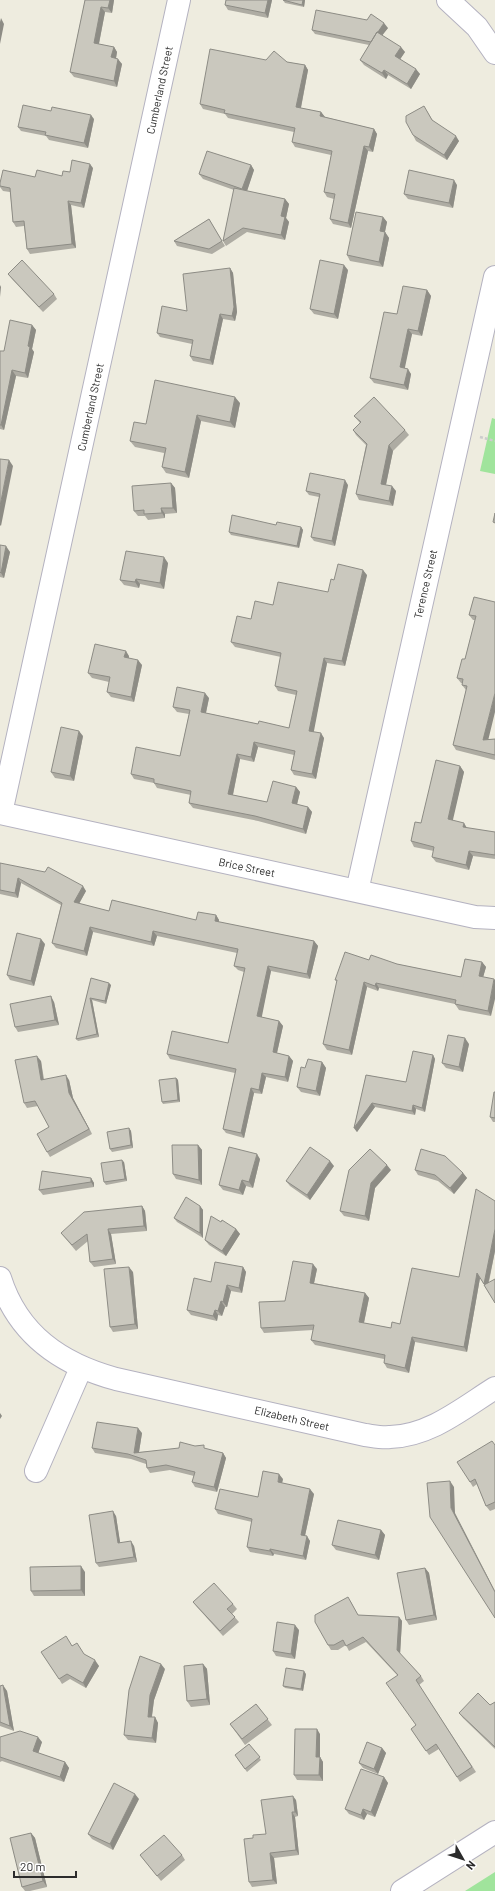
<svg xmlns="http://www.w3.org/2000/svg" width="495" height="1891" font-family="Barlow,sans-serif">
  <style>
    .green { fill: #a0e49c }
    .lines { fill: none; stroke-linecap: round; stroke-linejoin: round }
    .minor-casing { stroke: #b4b2c0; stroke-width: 24 }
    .secondary-casing { stroke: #b4b2c0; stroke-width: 24 }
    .path { stroke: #ccc; stroke-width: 2.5; stroke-dasharray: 3 2; stroke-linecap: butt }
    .minor { stroke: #fff; stroke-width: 22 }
    .secondary { stroke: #fff; stroke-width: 22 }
    .wall { fill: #aeaca3 }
    .shaded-wall { fill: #8d8c85 }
    .building { fill: #cac8be; stroke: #8d8c85 }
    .labels { text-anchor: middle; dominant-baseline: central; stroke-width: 3.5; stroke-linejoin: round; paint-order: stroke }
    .street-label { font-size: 11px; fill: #2c2c2c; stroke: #fff }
  </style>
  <rect width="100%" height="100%" fill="#eeecdf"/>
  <!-- green -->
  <path class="green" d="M492,418l3,1v55l-15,-3z
    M495,1872v19h-30z"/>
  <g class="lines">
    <!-- minor casing -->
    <g class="minor-casing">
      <path id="minor" d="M448,0l29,27 18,26
        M0,813l475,104 20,1
        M1,813l178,-813
        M357,891l138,-614
        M0,1278c18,57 61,86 116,101l249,56c8,1 17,3 25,2 40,-1 73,-29 105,-49
        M36,1471l45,-103"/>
    </g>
    <!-- secondary casing -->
    <g class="secondary-casing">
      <path id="secondary" d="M402,1891l93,-59"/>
    </g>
    <!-- path -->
    <path class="path" d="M480,437l15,4"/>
    <!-- minor -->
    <use href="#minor" class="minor"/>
    <!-- secondary -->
    <use href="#secondary" class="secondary"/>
  </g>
  <!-- wall -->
  <path class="wall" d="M85,0h29l-2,13 -7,-1 -6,32 15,3 3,5 -1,7 6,5 -5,23 -43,-10 -4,-5z
    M226,0h46l-4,18 -40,-8 -3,-5z
    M283,0h22l-1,7 -19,-4z
    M388,28l-6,7 23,17 -5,7 20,15 -9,15 -23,-14 -2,4 -22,-14 -4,-5 9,-15 -54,-11 -3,-4z
    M266,60l21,2 18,3 3,5 -7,38 20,4 4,5 49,12 3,5 -4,18 -5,-1 -17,77 -18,-4 -3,-5 4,-20 -7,-2 -3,-5 7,-37 -36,-8 -3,-5 2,-10 -66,-14 -3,-4 -22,-5 -3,-5z
    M427,111l6,10 26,20 -12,19 -31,-19 -3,-6z
    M94,119l-6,29 -39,-8 -3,-4 -25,-5 -3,-4z
    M251,165l3,5 -7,21 38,8 4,5 -3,14 3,4 -4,18 -38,-8 -21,14 -3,-5 11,-51 -31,-11 -4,-5z
    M93,168l-9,40 -13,-3 5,43 -46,6 -3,-5 -3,-23 -8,1 -3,-5 -3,-30 -7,-1 -3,-4v-4l35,-6 27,-1 8,-4z
    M457,185l-4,23 -45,-9 -4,-5z
    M383,217l4,5 -2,10 4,6 -6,29 -33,-6 -3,-6z
    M209,219l16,27 -13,8 -35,-8 -3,-5z
    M230,268l3,5 4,39 -2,9 -12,-2 -10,46 -20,-4 -3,-5 2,-12 -32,-7 -3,-4 30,-22z
    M348,270l-10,49 -24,-5 -4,-5z
    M8,274l46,20 3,5 -14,13 -31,-33z
    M427,290l4,6 -9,40 -10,-2 -8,34 7,6 -3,16 -34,-7 -4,-5 27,-64z
    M32,325l4,5 -4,19 2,3 -6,26 -12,-2 -12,54 -4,-1v-78h4z
    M240,403l-5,25 -34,-7 -12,57 -23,-5 -4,-6 2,-14 -29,-6 -5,-6 16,-17z
    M354,416l51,14 4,5 -16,16 -7,34 10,6 -3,15 -34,-6 -3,-6 10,-49 -10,-10 -3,-5 7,-7z
    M171,483l4,5 2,25 -12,1v4l-17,2 -3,-4h-7l-4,-5z
    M348,485l-13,61 -21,-5 -3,-4 8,-40 -10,-2 -3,-4z
    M276,525l25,2 2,3 -4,18 -68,-13 -2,-3z
    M0,545l10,7 -6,26 -4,-1z
    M168,563l-4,26 -24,-5 -1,4 -15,-3 -4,-5z
    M367,575l-22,91 -18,-3 -14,69 11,6 -8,41 -22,-4 -3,-5 3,-15 -36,-8 -4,15 -14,-3 -7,36 34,7 29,-15 4,5 -3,13 11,2 4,5 -6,22 -48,-13 -65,-13 -4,-5 2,-8 -34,-7 -3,-5 -20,-4 -3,-5 49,-18 9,-42 -12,-2 -4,-5 36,-9 -3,15 52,11 31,4 7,-33 -18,-4 -3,-5 6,-29 -46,-10 -4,-5 20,-23 22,-14 55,-13 6,-12z
    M474,597l14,142h7v21l-39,-10 -3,-5 13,-55 -4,-5v-2h-1l-4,-5 8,-19 10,-39h-2l-4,-5z
    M129,656v2l13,7 -8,37 -23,-5 -4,-5 2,-10 -17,-4 -4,-5z
    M83,736l-9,45 -19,-3 -4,-6z
    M460,766l4,6 -12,48 15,8 28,4v27l-22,-3 -4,14 -33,-8 -4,-5 2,-6 -20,-4 -3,-6 10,-18z
    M0,863l86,28 -7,13 30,7 87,9 20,-5 3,5v2l95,19 4,5 -8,33 -39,-8 -10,46 18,4 4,5 -6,27 12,3 4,5 -5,21 -22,-5 -4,17 -8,-1 -10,45 -18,-5 -3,-4 12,-56 -65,-14 -3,-5 61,-11 16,-71 -6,-2 -4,-4 3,-13 -80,-17 -3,10 -61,-14 -6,24 -31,-8 -4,-5 9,-38 -40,-22 -3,15 -18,-4z
    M45,944l-11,42 -24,-6 -3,-5z
    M369,960l28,4 64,13 21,-15 4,5 -3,10 8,39 -32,-6 -4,-6 -76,-16 -1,3 -11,-4 -15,68 -25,-5 -4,-6 14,-63 -2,-1z
    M91,978l20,7 -5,19 -14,-4 7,37 -21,4 -2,-2z
    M54,1002l5,23 -41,7 -3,-5z
    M469,1044l-6,28 -17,-4 -4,-5z
    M433,1055l2,4 -10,53 -9,-3 -1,6 -40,-8 -18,25 -3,-4 12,-53 40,7z
    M41,1061l3,18 25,1 4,18 19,36 -42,23 -3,-5 2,-25 -11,-21 -11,2 -3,-5z
    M322,1062l4,6 -6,28 -19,-4 -4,-5 8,-19z
    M176,1078l2,2 2,22 -17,2 -1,-2z
    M495,1092v30h-2l-3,-5z
    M129,1128l2,3 2,17 -21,4 -2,-3z
    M198,1145l4,5v35l-26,-6 -3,-5z
    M260,1159l-7,29 -7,-2 -3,9 -20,-5 -4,-5z
    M124,1162l3,19 -21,4 -2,-3z
    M334,1166l-24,34 -20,-14 -4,-5z
    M391,1170l-16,18 -6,33 -25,-5 -4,-5z
    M415,1170l48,3 4,5 -13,16 -16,-13 -20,-6z
    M91,1178l3,5v4l-51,8 -4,-5z
    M495,1201v50l-6,31 6,21 -15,-25 -13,74 -52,-10 -6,31 -22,-5 -3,-5v-4l-69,-14 -4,-5 2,-10 -49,3 -3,-5 24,-27 32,-32 -3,14 51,10 4,5 -5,25 27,5 9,-4 59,-47z
    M142,1206l3,5 2,20 -36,3 5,30 -22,3 -4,-5 -2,-21 -12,10 -15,-18z
    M200,1206l3,4v28l-26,-16 -3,-4z
    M236,1229l4,5 -14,22 -17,-11 -4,-5z
    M243,1267l3,5 -4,21 -11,-2 -4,16h-2l-3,9 -4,-1 -1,6 -26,-6 -4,-5 24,-28z
    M133,1272l5,57 -25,3 -3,-5z
    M142,1433l-3,19 67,-3 17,4 3,5 -9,34 -22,-5 -3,-5 2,-6 -24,-6 -20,3 -3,-5 -1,-4 -15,-5 -36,-6 -3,-5z
    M495,1445v64l-5,2 -4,-5 -9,-22 -4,3 -3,-5z
    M283,1479l-1,4 32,11 -9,42 5,5 -4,19 -32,-6 -1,2 -23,-4 -3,-5 5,-25 -34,-8 -3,-5 43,-12z
    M116,1516l4,27 14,3 3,16 -38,5 -3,-4z
    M381,1530l4,5 -6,25 -43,-10 -4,-5z
    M425,1568l4,5 8,47 -28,5 -3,-5z
    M85,1572v24h-51l-3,-5z
    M193,1602l40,2 4,5 -5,5 7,8 -16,14 -26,-29z
    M351,1602l7,13 41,2 3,4 -2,33 21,22 3,5 -5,4 57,87 -16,10 -21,-33 -10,6 -18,-26 5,-4 -19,-50 -31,-33 -17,9 -3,-6 -8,5h-7l-3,-5z
    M299,1630l-4,29 -19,-3 -3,-5z
    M72,1646l27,20 -13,22 -16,-9 -8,5 -3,-5z
    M203,1664l4,5 3,36 -19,2 -4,-6z
    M165,1669l-11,31 -2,17h3l3,6 -2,20 -28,-3 -4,-5z
    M306,1674l-3,17 -18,-3 -2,-2z
    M0,1686l7,5 7,40 -14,-5z
    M495,1702v47l-32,-31 -4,-5 31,-8z
    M256,1704l16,21 -27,20 -15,-21z
    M320,1734v23l3,5v19l-26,-1 -3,-5z
    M0,1737l42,5 -4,11 27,9 4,6 -5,14 -62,-21 -2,1z
    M249,1744l12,16 -14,12 -12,-17z
    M382,1748l4,5 -8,21 -15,-6 -4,-5z
    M384,1777l4,6 -13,34 -8,-3 -3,6 -15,-6 -4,-5z
    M139,1799l-26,51 -21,-11 -4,-5z
    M296,1800l2,16 -3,1 4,38 -25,3 3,26 -25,3 -3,-5 4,-44 13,-4z
    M31,1833l4,5 12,49 -17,4h-5l-3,-4z
    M140,1855h42l3,5 -24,21z"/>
  <!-- shaded-wall -->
  <path class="shaded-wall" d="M110,0h4l-2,13 -4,-5z
    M268,0h4l-4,18 -3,-5z
    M303,0h2l-1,7 -2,-2z
    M101,7l4,5 -7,36 -4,-5z
    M1,18l3,6 -4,20v-22z
    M384,23l4,5 -14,18 -3,-4z
    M114,47l3,5 -2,11 -4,-6z
    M401,47l4,5 -6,9 -4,-5z
    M118,59l4,5 -5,23 -3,-6z
    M305,65l3,5 -8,42 -4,-5z
    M416,69l4,5 -9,15 -4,-5z
    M384,70l4,5 -2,4 -4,-6z
    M321,112l4,5 -5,-1z
    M91,115l3,4 -6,29 -4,-5z
    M374,129l3,5 -4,18 -4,-5z
    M456,136l3,5 -12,19 -3,-5z
    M364,146l4,5 -17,77 -3,-5z
    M90,164l3,4 -9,40 -3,-5z
    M251,165l3,5 -8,24 -4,-5z
    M454,180l3,5 -4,23 -4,-5z
    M285,199l4,5 -3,14 3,4 -4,18 -4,-5v-19z
    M68,201l3,4 5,43 -4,-4z
    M383,217l4,5 -3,14 -4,-5z
    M385,232l4,6 -6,29 -4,-5z
    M344,265l4,5 -10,49 -4,-5z
    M230,268l3,5 4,39 -2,9 -3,-5z
    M0,285l1,2 -1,10z
    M427,290l4,6 -9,40 -4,-5z
    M220,314l3,5 -10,46 -3,-5z
    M32,325l4,5 -4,19 2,3 -6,26 -3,-5 3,-27z
    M408,329l4,5 -8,38 -4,-5z
    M408,369l3,5 -3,16 -4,-5z
    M12,370l4,6 -12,54 -3,-5z
    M235,397l5,6 -5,25 -5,-6z
    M197,415l4,6 -12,57 -4,-6z
    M389,445l4,6 -8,38 -4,-5z
    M9,460l4,6 -12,60 -1,-1v-19z
    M345,480l3,5 -13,61 -3,-5z
    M171,483l4,5 2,25 -4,-5z
    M392,486l4,5 -3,15 -4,-5z
    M161,508l4,6v4l-3,-5z
    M301,527l2,3 -4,18 -2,-2z
    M6,546l4,6 -6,26 -3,-5z
    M164,557l4,6 -4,26 -4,-6z
    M363,570l4,5 -22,91 -3,-5z
    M136,579l4,5 -1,4 -4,-6z
    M126,651l3,5 -1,6 -4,-5z
    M324,658l3,5 -14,73 -4,-5z
    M138,660l4,5 -8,37 -3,-5z
    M205,693l4,5 -4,19 -4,-5z
    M495,693v19l-8,33 -4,-5z
    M79,731l4,5 -9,45 -4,-5z
    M321,733l3,5 -8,41 -4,-5z
    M254,742l4,5 -4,15 -3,-5z
    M237,754l3,5 -8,40 -4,-5z
    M460,766l4,6 -12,52 -4,-5z
    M296,787l4,5 -4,16 -4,-5z
    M308,807l4,5 -6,22 -3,-5z
    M464,823l3,5 -4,-1z
    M469,851l4,5 -4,14 -3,-5z
    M18,878l3,5 -3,15 -3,-5z
    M83,886l3,5 -9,16 -3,-5z
    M216,915l3,5 -1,6 -3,-5z
    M90,927l3,5 -6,24 -3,-5z
    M153,931l4,5 -3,10 -3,-4z
    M41,939l4,5 -11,42 -3,-5z
    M314,941l4,5 -8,33 -3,-5z
    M482,962l4,5 -4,14 -3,-5z
    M268,966l3,5 -10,50 -4,-5z
    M494,979l1,1v19l-4,17 -3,-5z
    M364,982l3,5 -15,68 -3,-5z
    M109,983l2,2 -5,19 -1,-3z
    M376,983l3,5 -1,3 -3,-5z
    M51,996l3,6 5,23 -4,-5z
    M90,998l2,2 7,37 -2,-3z
    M279,1021l4,5 -7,31 -3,-5z
    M465,1038l4,6 -6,28 -4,-5z
    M433,1055l2,4 -10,53 -3,-4z
    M37,1056l4,5 3,24 -3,-5z
    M289,1056l4,5 -5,21 -3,-5z
    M322,1062l4,6 -6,28 -4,-5z
    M262,1073l4,4 -4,17 -3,-4z
    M66,1075l3,5 4,18 19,36 -3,-5 -20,-36z
    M176,1078l2,2 2,22 -2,-2z
    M251,1088l3,5 -10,45 -3,-5z
    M372,1103l3,4 -18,25 -3,-4z
    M413,1105l3,4 -1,6 -3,-4z
    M129,1128l2,3 2,17 -2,-3z
    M198,1145l4,5v35l-3,-5z
    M257,1154l3,5 -7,29 -4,-6z
    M122,1160l2,2 3,19 -2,-2z
    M330,1161l4,5 -24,34 -3,-5z
    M387,1165l4,5 -16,18 -6,33 -4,-5 6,-33z
    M463,1173l4,5 -13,16 -4,-6z
    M91,1178l3,5v4l-3,-5z
    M242,1180l4,6 -3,9 -4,-5z
    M142,1206l3,5 2,20 -3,-5z
    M200,1206l3,4v28l-3,-5z
    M108,1229l3,5 5,30 -3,-5z
    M236,1229l4,5 -14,22 -4,-5z
    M495,1229v22l-8,38 -3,-5z
    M313,1264l4,5 -4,19 -3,-5z
    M129,1267l4,5 5,57 -3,-5z
    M243,1267l3,5 -4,21 -3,-5z
    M477,1273l3,5 -13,74 -3,-5z
    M227,1285l4,6 -4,16 -4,-5z
    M365,1293l4,5 -6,29 -4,-5z
    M221,1301l4,6 -3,9 -4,-5z
    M215,1310l3,5 -1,6 -4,-5z
    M412,1337l3,5 -6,31 -4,-5z
    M0,1413l2,3 -2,3z
    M138,1428l4,5 -4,25 -4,-5z
    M223,1453l3,5 -9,34 -3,-5z
    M279,1474l4,5 -2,8 -3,-5z
    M450,1481l4,6 1,26 40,78v1l-44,-84z
    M310,1489l4,5 -10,46 -3,-5z
    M113,1511l3,5 5,32 -3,-5z
    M381,1530l4,5 -6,25 -4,-5z
    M307,1536l3,5 -4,19 -3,-4z
    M131,1541l3,5 3,16 -3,-5z
    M270,1549l4,5 -1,2 -3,-5z
    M81,1566l4,6v24l-4,-6z
    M425,1568l4,5 8,47 -3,-5z
    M399,1617l3,4 -2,34 -3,-5z
    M295,1625l4,5 -4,29 -4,-5z
    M95,1660l4,6 -13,22 -3,-5z
    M161,1664l4,5 -11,31 -3,22 -3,-5 2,-22z
    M203,1664l4,5 3,36 -3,-6z
    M304,1671l2,3 -3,17 -2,-2z
    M3,1685l4,6 7,40 -4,-5z
    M155,1717l3,6 -2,20 -4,-5z
    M317,1729l3,5v23l3,5v19l-4,-6 -3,-18z
    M38,1737l4,5 -5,15 -4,-6z
    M382,1748l4,5 -8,21 -4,-5z
    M65,1762l4,6 -5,14 -4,-5z
    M384,1777l4,6 -13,34 -4,-5z
    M135,1794l4,5 -26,51 -3,-6z
    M293,1796l3,4 2,16 -3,-4z
    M363,1809l4,5 -3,6 -3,-5z
    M292,1812l3,5 4,38 -3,-5z
    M31,1833l4,5 12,49 -4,-6z
    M270,1853l4,5 3,26 -4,-4z"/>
  <!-- building -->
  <path class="building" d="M85,0h25l-2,8 -7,-1 -7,36 20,4 -3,10 7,2 -4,22 -44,-9z
    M226,0h42l-3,13 -40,-8z
    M283,0h20l-1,5z
    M316,10l51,10 4,-6 13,9 -6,9h-1l-6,10 -59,-12z
    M377,32l24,15 -6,9 21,13 -9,15 -23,-14 -2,3 -22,-13z
    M210,49l56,11 8,-9 13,11 18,3 -9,42 25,5 -1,4 54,13 -5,18 -5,-1 -16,77 -18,-4 5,-25 -11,-2 8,-41 -40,-9 3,-14 -71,-15 1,-3 -25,-6z
    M23,105l28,6 1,-4 39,8 -7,28 -39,-8 1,-3 -28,-5z
    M424,106l8,14 24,16 -12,19 -31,-20 -7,-13v-6z
    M207,151l44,14 -9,24 -43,-15z
    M72,160l18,4 -9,39 -13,-2 4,43 -45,5 -3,-28 -11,1 -3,-34 -10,-2v-3l3,-13 32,7 2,-7 25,6 1,-5 7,1z
    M409,170l45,10 -5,23 -45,-9z
    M234,188l51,11 -4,17 4,1 -4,18 -38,-7 -20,13z
    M356,212l27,5 -3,14 5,1 -6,30 -32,-7z
    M209,219l13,22 -13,8 -35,-8z
    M22,260l32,34 -15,13 -31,-33z
    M320,260l24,5 -10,49 -24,-5z
    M230,268l4,39 -2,9 -12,-2 -10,46 -20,-4 3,-16 -36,-7 5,-27 25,5 -4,-37z
    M403,286l24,4 -9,41 -10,-2 -8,38 8,2 -4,16 -34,-7 14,-66 13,2z
    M10,320l22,5 -4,21 2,1 -5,26 -13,-3 -11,55h-1v-74h4z
    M155,380l80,17 -5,25 -33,-7 -12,57 -23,-5 4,-19 -36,-7 4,-19 12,2z
    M374,397l31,33 -16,15 -8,39 11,2 -3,15 -33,-7 11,-50 -14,-14 8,-8 -7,-6z
    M0,459l9,1 -9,46z
    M310,473l35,7 -13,61 -21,-4 9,-43 -14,-3z
    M171,483l2,25h-12l1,5 -18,1v-4l-10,1 -2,-25z
    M495,513v10l-2,-1z
    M232,515l44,10 1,-3 24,5 -4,19 -68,-14z
    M0,545l6,1 -5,27 -1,-1z
    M126,551l38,6 -4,26 -24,-4 -1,3 -15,-2z
    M338,564l25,6 -21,91 -18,-3 -15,73 12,2 -9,41 -21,-4 4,-19 -41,-9 -3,15 -14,-3 -9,40 39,8 6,-21 23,6 -4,16 16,4 -5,22 -48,-13 -66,-13 2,-12 -37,-8v-4l-23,-5 5,-27 44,9 10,-46 -17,-3 4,-20 28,6 -4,19 57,12 1,-3 30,7 8,-37 -22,-5 6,-33 -50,-11 6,-26 14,3 4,-18 18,4 5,-23 50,10 3,-13 3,1z
    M474,597l21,5v91l-12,47 12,-1v16l-42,-10 14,-59 -5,-1 1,-6 -6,-1 5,-19h3l11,-43 -7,-1z
    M95,644l31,7 -2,6 14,3 -7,37 -24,-5 3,-15 -22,-4z
    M61,727l18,4 -9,45 -19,-4z
    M436,760l24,6 -12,53 16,4 -1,4 32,5v23l-26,-4 -3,14 -34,-8 2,-10 -23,-6 4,-19 6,1z
    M0,863l45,9 3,-5 35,19 -9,16 35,9 3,-11 84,20 2,-8 18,3 -1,6 99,20 -7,33 -39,-8 -11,50 22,5 -6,31 16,4 -4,21 -23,-4 -3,17 -8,-2 -10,45 -18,-4 13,-60 -69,-15 5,-23 56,12 17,-75 -11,-2 4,-17 -85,-18 -2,11 -61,-15 -6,24 -32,-8 10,-40 -44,-25 -3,15 -15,-3z
    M17,933l24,6 -10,42 -24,-6z
    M345,952l24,8 2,-5 26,9 64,13 4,-18 17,3 -3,14 15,3 -6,32 -33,-7 1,-4 -80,-17 -1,3 -11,-4 -15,68 -26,-6 14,-64h-2z
    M91,978l18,5 -4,18 -15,-3 7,36 -21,5z
    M51,996l4,24 -40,7 -5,-23z
    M448,1035l17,3 -6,29 -17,-4z
    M413,1051l20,4 -11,53 -9,-3 -1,6 -40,-8 -18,25 12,-53 40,7z
    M37,1056l4,24 25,-5 3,18 20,36 -42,23 -10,-18 12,-7 -14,-26 -11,2 -9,-43z
    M308,1059l14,3 -6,29 -19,-4 4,-20 4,1z
    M176,1078l2,22 -16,2 -3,-22z
    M494,1092h1v26l-5,-1z
    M129,1128l2,17 -21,4 -3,-17z
    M172,1145h26l1,35 -26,-6z
    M229,1147l28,7 -8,28 -7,-2 -3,10 -20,-5z
    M310,1147l20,14 -23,34 -21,-14z
    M370,1149l17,16 -16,18 -6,33 -25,-5 9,-41z
    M421,1149l24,7 18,17 -13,15 -15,-13 -20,-5z
    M122,1160l3,19 -21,3 -3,-19z
    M42,1171l49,7v4l-52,8z
    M476,1189l19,12v28l-11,55 -7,-11 -13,74 -52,-10 -7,31 -21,-5 1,-8 -74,-15 3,-15 -53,3 -2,-26 26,-1 8,-40 20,3 -3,19 55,10 -6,29 32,6 1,-6 8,2 12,-56 47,9z
    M186,1197l14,9v27l-26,-15z
    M142,1206l2,20 -36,3 5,30 -23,3 -3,-28 -15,11 -11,-12 23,-21z
    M211,1216l10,6 1,-2 14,9 -14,22 -17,-11z
    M215,1262l28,5 -4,21 -12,-3 -4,17 -2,-1 -3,10 -3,-1 -2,6 -26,-6 7,-32 17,4z
    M129,1267l6,57 -25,3 -6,-58z
    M495,1279v24l-11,-18z
    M97,1422l41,6 -4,25 45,-5 1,-6 15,4 9,-1v3l19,5 -9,34 -22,-5 3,-10 -29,-7 -19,3 -1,-8 -18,-6 -36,-6z
    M492,1441l3,4v57l-9,4 -11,-27 -5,3 -13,-20z
    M263,1471l16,3 -1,8 32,7 -9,46 6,1 -4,20 -33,-7v2l-23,-4 5,-28 -37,-10 5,-20 38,8z
    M450,1481l1,27 44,84v26l-65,-101 -3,-34z
    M113,1511l5,32 13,-2 3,16 -38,6 -7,-48z
    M338,1520l43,10 -6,25 -43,-10z
    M81,1566v24l-50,1 -1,-24z
    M425,1568l9,47 -28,5 -9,-47z
    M214,1583l19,21 -6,5 8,8 -15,14 -27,-29z
    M348,1597l10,18 41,2 -2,33 24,26 -5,4 56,87 -15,10 -21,-33 -10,7 -15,-22 5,-4 -30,-42 12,-8 -35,-38 -17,9 -3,-6 -9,5h-6l-13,-23v-7z
    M277,1622l18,3 -4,29 -18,-3z
    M66,1636l6,10 5,-3 7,11 11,6 -12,23 -16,-9 -8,5 -18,-27z
    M140,1656l21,8 -11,31 -2,22h7l-3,21 -28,-3 5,-45z
    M203,1664l4,35 -20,2 -3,-35z
    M286,1668l18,3 -3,18 -18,-3z
    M3,1685l7,41 -10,-4v-36z
    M478,1693l12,12 5,-3v45l-36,-34z
    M256,1704l12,15 -26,20 -12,-15z
    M295,1729h22l-1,28h4l-1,18h-25z
    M20,1731l18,6 -5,14 32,11 -5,15 -60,-20v-20z
    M367,1742l15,6 -8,21 -15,-6z
    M249,1744l11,13 -15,12 -10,-14z
    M361,1769l23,8 -13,35 -8,-3 -2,6 -16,-6z
    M114,1783l21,11 -25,50 -22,-10z
    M293,1796l2,16h-3l4,38 -26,3 3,27 -24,2 -5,-43 9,-1v-3l13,-1 -5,-34z
    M31,1833l12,48 -21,6 -12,-49z
    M164,1835l18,20 -25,21 -17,-21z"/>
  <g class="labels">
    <!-- street labels -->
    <g class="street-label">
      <text transform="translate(159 90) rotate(-78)">Cumberland Street</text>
      <text transform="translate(90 407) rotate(-78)">Cumberland Street</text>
      <text transform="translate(425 584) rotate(-77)">Terence Street</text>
      <text transform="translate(247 867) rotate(12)">Brice Street</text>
      <text transform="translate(292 1418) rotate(13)">Elizabeth Street</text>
    </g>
  </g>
  <!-- north arrow -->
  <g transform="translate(463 1859) rotate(129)" stroke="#ffffff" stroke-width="3" paint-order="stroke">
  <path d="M0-3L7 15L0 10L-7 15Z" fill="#2c2c2c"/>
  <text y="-6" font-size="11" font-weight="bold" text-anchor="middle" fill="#2c2c2c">N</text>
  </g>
  <!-- scale -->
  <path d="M14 1871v6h62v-6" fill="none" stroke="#2c2c2c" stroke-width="2"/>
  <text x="20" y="1871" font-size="12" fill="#2c2c2c" stroke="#ffffff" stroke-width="3" paint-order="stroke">20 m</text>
</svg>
